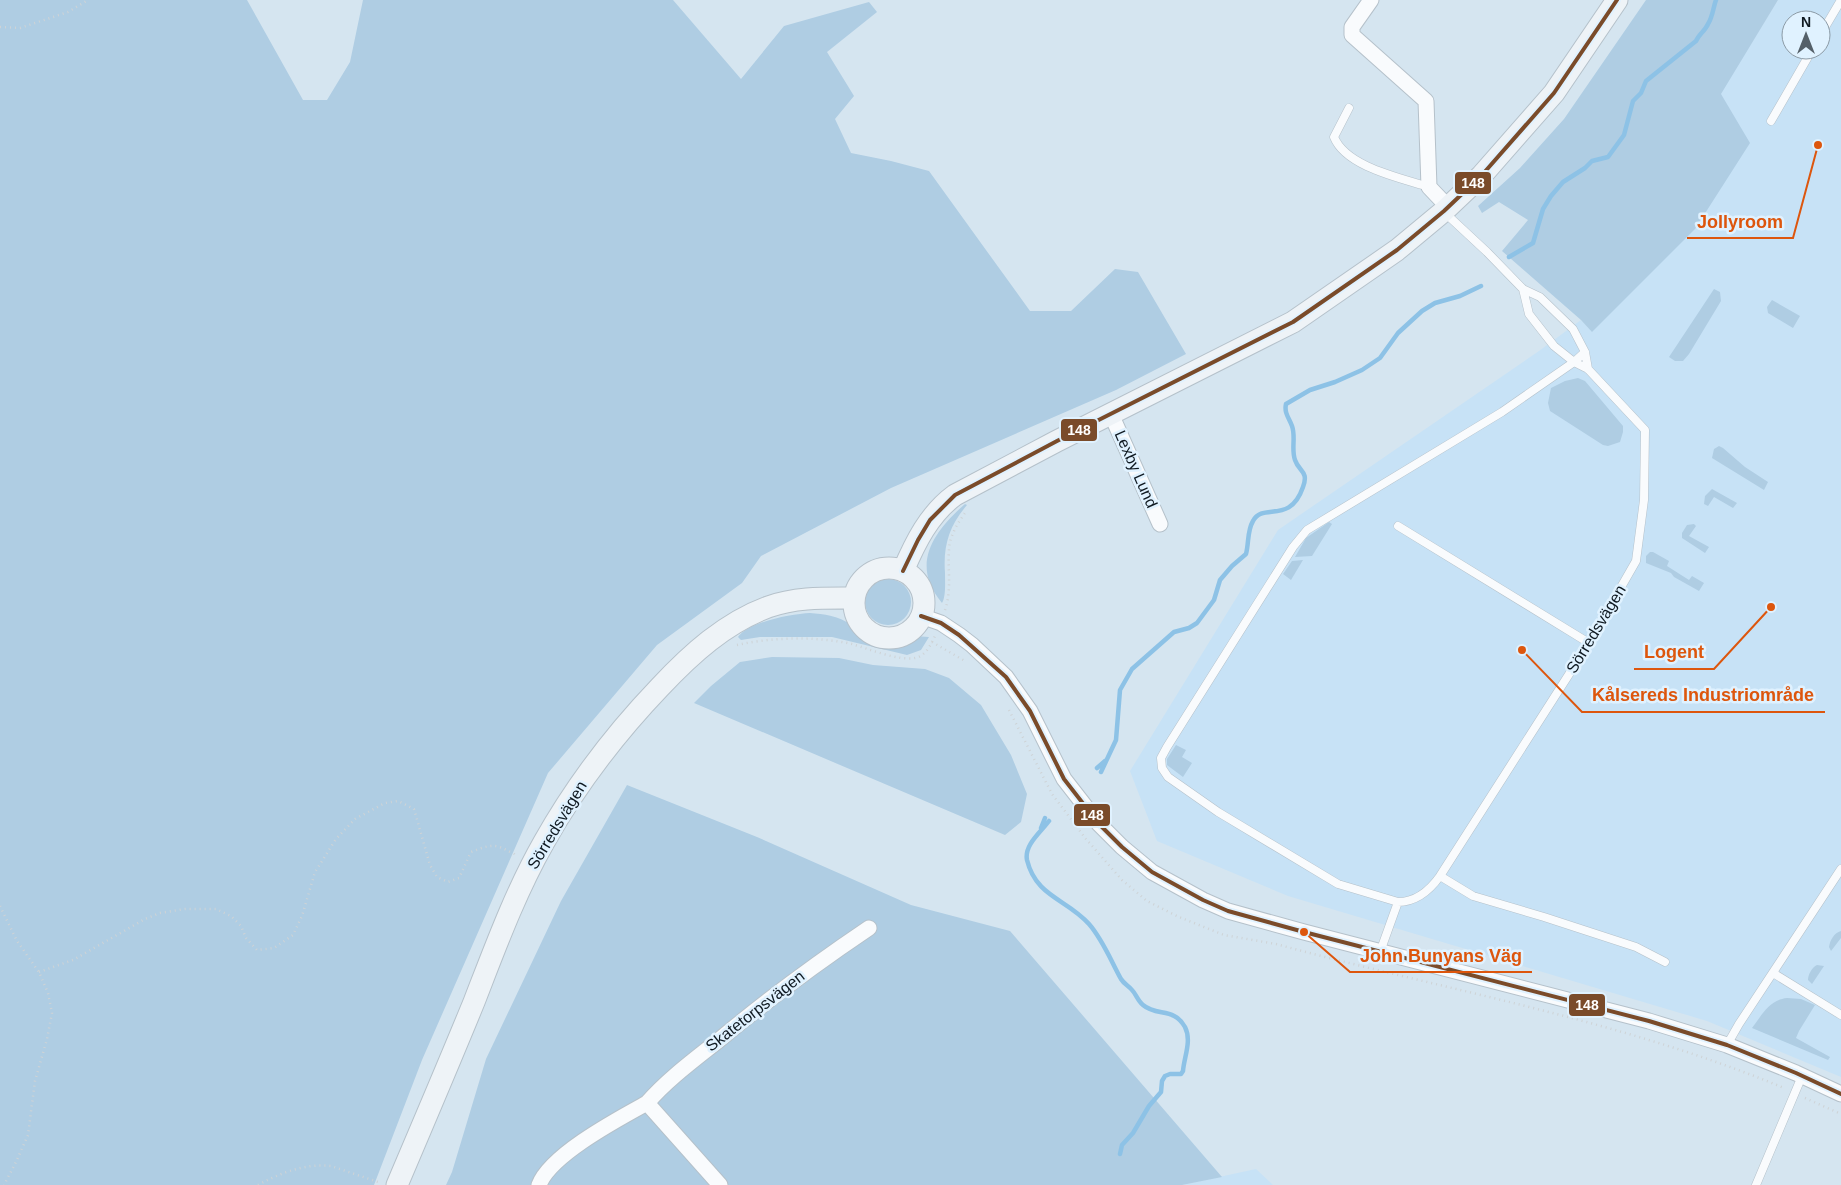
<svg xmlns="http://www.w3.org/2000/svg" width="1841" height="1185" font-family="Helvetica,sans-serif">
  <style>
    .built { fill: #c7e2f6; fill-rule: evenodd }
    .green { fill: #afcde3 }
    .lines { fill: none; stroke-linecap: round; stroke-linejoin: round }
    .stream { stroke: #8dc2e6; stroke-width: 4.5 }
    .lane-casing { stroke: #b5c1ca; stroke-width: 9 }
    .street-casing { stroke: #b5c1ca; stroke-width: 17 }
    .secondary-casing { stroke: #b5c1ca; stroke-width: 23 }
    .path { stroke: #ced3d6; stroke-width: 2.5; stroke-dasharray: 1 4; stroke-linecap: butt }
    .lane { stroke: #f9fbfd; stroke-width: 8 }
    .street { stroke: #f9fbfd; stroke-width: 15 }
    .secondary { stroke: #eef3f7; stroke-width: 21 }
    .bus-1-casing { stroke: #e0f2ff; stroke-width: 8 }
    .bus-1 { stroke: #7a4b2a; stroke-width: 4 }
    .labels { text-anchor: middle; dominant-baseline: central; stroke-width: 5; stroke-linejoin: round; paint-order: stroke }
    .street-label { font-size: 16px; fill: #0f1921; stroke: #e0f2ff }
    .leader { fill: none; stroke: #dd560d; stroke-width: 2 }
    .callout-dot { fill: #dd560d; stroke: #e0f2ff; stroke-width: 2 }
    .callout-label { font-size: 18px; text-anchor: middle; font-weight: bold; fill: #dd560d; stroke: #e0f2ff; stroke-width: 5; stroke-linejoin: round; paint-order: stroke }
    .line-badge { stroke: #e0f2ff; stroke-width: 2 }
    .badge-label { font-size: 14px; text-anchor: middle; font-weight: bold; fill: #fff }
  </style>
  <rect width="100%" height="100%" fill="#d5e5f0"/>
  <!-- built -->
  <path class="built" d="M1778,0h63v1077l-134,-56 -419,-125 -131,-55 -27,-70 148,-241 261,-179 42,-31 11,11 128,-237zM1791,20h30v30h-30z
    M1256,1169l17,16h-91z"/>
  <!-- green -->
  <path class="green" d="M0,0h247l56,100h24l23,-38 13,-62h310l68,79 43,-53 85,-24 8,10 -50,40 27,44 -19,23 16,34 40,8 38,10 101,140h41l44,-42 23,3 48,82 -70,36 -225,98 -130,68 -19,27 -85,62 -109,128 -126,287 -48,125h-374z
    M1646,0h132l-57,94 29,49 -55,86 -103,103 -11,-12 -79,-69 26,-31 -29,-18 -17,11 -4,-7 42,-38 44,-49z
    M1714,289l6,3 1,9 -32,53 -6,7h-8l-6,-4z
    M1772,300l28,16 -7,12 -25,-15 -1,-6z
    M1578,378l7,3 38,45v6l-3,10 -12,4 -5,-1 -53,-34 -2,-8 3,-15 14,-7z
    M1719,446l4,2 22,19 23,15 -4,8 -52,-32 2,-9z
    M1712,489l25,14 -4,5 -19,-11 -6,9 -4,-2 1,-8z
    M965,504l2,1c-18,21 -24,41 -22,68 0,10 1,23 -3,30 -32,-38 -9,-71 23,-99z
    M1329,522l3,2 -20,32 -17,1 11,-19z
    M1694,524l2,2 -7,10 20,11 -4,6 -23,-15v-5l5,-8z
    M1653,552l16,9 -2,5 22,14 3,-4 12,7 -5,8 -25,-14 -3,-4 -25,-10v-7l4,-4z
    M1303,560l-12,20 -8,-6 9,-13z
    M865 602a23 23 0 1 1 46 0a23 23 0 1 1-46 0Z
    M810,613c13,1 30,3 41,12 9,7 13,15 25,19 19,5 25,-5 41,-7 4,-1 8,0 12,0l-8,13 -14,5 -75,-18h-72l-19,3 -3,-3c10,-15 53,-23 72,-24z
    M772,657l67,1 34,7 52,4 24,9 32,27 30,50 16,39 -6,28 -16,13 -311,-132 17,-17 29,-24z
    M1176,745l10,5 -4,7 10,6 -9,14 -16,-12v-6z
    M627,785l130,52 154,68 99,26 212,246 -40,8h-736l6,-13 34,-113 75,-158z
    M1841,931v7l-10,13 -2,-4c1,-7 5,-14 12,-16z
    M1817,965l7,1 -12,18 -4,-4c0,-5 4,-13 9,-15z
    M1787,998l14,1 14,6 -16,26 -3,7 34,19 -2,3 -76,-32c10,-13 17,-28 35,-30z"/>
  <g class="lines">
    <!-- stream -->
    <path class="stream" d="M1509,257l24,-14 10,-34 8,-13 12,-14 22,-14 7,-7 16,-4 16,-22 9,-34 8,-8 5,-12 50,-40c3,-7 9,-10 12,-17 5,-8 5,-16 8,-24
      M1097,768l8,-7
      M1101,772l15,-32 4,-50 12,-21 42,-37 15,-4 8,-5 17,-23 6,-20 12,-14 14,-12c3,-11 1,-23 7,-33 10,-19 37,4 50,-34 6,-16 -4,-15 -8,-27 -4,-11 1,-23 -3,-34 -3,-8 -8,-13 -6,-22l24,-14 25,-8 27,-12 18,-12 18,-25 24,-22 13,-8 25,-7 21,-10
      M1049,821c-8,11 -25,24 -22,39 9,37 40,39 62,64 14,16 22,37 32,55 3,5 8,7 11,11 4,4 6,11 11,15 14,12 31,2 42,22 7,14 -1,30 -2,44l-2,3h-11l-5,2 -3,5 -1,11 -12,14 -16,27 -11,12 -2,9
      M1041,828l4,-10"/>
    <!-- lane casing -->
    <g class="lane-casing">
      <path id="lane" d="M1821,34l20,-34
        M1349,108l-15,29c12,30 67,41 95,50
        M1771,121l41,-71
        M1444,212l43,40 36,37 17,8 33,32 12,23 3,17
        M1523,289l6,25 25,32 20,16 14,7 57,61 -1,70 -8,61 -47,82 -149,233c-10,14 -24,26 -42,26l-60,-18 -120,-72 -50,-35 -6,-9 -1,-10 6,-11 126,-200 14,-17 195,-118 72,-50 11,-10
        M1398,526l191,117
        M1440,876l33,20 71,21 92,30 29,15
        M1380,952l18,-50
        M1773,973l68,42
        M1727,1045l12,-21 102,-155
        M1756,1185l46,-109"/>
    </g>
    <!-- street casing -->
    <g class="street-casing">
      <path id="street" d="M1371,0l-19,27v8l74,66 3,86 19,20
        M1111,414l49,110
        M921,616l20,7 18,12 13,10 34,32 24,34 34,68 35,45 23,23 30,25 51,28 25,11 76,21 345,89 78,24 69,28 45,21
        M647,1103c21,-24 47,-43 72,-63 48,-40 98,-77 150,-112
        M539,1185c11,-30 79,-66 108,-82l73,82"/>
    </g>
    <!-- secondary casing -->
    <g class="secondary-casing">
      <path id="secondary" d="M854 603a35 35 0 1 1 70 0a35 35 0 1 1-70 0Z
        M903,571c12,-28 26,-57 52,-76l102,-54 236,-119 104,-72 47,-39 38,-36 72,-82 63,-93
        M397,1185c26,-61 52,-122 77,-183 21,-54 41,-109 70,-160 32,-57 71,-108 116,-155 31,-33 65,-64 108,-80 28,-10 56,-9 86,-9"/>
    </g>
    <!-- path -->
    <path class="path" d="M0,27l20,1 48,-16 20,-12
      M945,610c8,-23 1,-46 5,-68 3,-12 10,-22 17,-32
      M932,642l33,19
      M737,645c36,-8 78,-9 115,-1 17,5 46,17 63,14 11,-2 16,-14 20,-22
      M1009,710l43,84 34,45 36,41 25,21 32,16 45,18 52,9c169,46 345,76 508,144
      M0,906l17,35 22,31 9,21 4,20 -5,26 -12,42 -7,54 -12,27 -12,23
      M39,972l34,-12 72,-41 15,-6 25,-4h31l15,7 10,10 5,12 11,12 17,-2 19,-13 9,-19 13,-44 21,-33 19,-20 30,-16 13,-2 16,8 16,56 7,12 11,5 11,-4 12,-26c21,-8 23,-9 43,2l1,2
      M1805,1098l36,16
      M258,1185c22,-12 48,-22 73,-19l50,17"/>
    <!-- lane -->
    <use href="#lane" class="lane"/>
    <!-- street -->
    <use href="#street" class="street"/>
    <!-- secondary -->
    <use href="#secondary" class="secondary"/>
    <!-- bus-1 casing -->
    <g class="bus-1-casing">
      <path id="bus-1" d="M903,571l15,-31 12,-20 25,-25 102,-54 236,-119 104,-72 47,-39 38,-36 72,-82 63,-93
        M921,616l20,7 18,12 47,42 24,34 34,68 35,45 23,23 30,25 51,28 25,11 76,21 345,89 78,24 69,28 45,21"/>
    </g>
    <!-- bus-1 -->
    <use href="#bus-1" class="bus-1"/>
  </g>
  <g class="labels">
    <!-- street labels -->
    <g class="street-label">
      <text transform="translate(1136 469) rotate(66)">Lexby Lund</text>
      <text transform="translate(1596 629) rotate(-59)">Sörredsvägen</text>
      <text transform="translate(557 825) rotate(-59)">Sörredsvägen</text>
      <text transform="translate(755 1011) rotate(-38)">Skatetorpsvägen</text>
    </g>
  </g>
  <!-- callouts -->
  <path class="leader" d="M1818 145L1793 238H1687M1771 607L1714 669H1634M1522 650L1582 712H1825M1304 932L1350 972H1532"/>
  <g class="callout-dot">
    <circle cx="1818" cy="145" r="5"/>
    <circle cx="1771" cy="607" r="5"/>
    <circle cx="1522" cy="650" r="5"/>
    <circle cx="1304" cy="932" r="5"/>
  </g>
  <g class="callout-label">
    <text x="1740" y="228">Jollyroom</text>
    <text x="1674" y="658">Logent</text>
    <text x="1703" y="701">Kålsereds Industriområde</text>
    <text x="1441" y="962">John Bunyans Väg</text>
  </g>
  <g class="line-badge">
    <rect x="1454" y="171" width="38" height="24" rx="5" fill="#7a4b2a"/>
    <rect x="1060" y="418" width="38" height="24" rx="5" fill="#7a4b2a"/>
    <rect x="1073" y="803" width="38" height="24" rx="5" fill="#7a4b2a"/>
    <rect x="1568" y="993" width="38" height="24" rx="5" fill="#7a4b2a"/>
  </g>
  <g class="badge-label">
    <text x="1473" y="188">148</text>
    <text x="1079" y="435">148</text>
    <text x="1092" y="820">148</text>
    <text x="1587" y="1010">148</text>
  </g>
  <!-- north arrow -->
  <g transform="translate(1806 35)"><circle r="24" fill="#e0f2ff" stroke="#8c9ba6"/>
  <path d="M0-4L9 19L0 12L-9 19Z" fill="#546069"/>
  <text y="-8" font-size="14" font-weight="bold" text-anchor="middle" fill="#0f1921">N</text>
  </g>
</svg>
